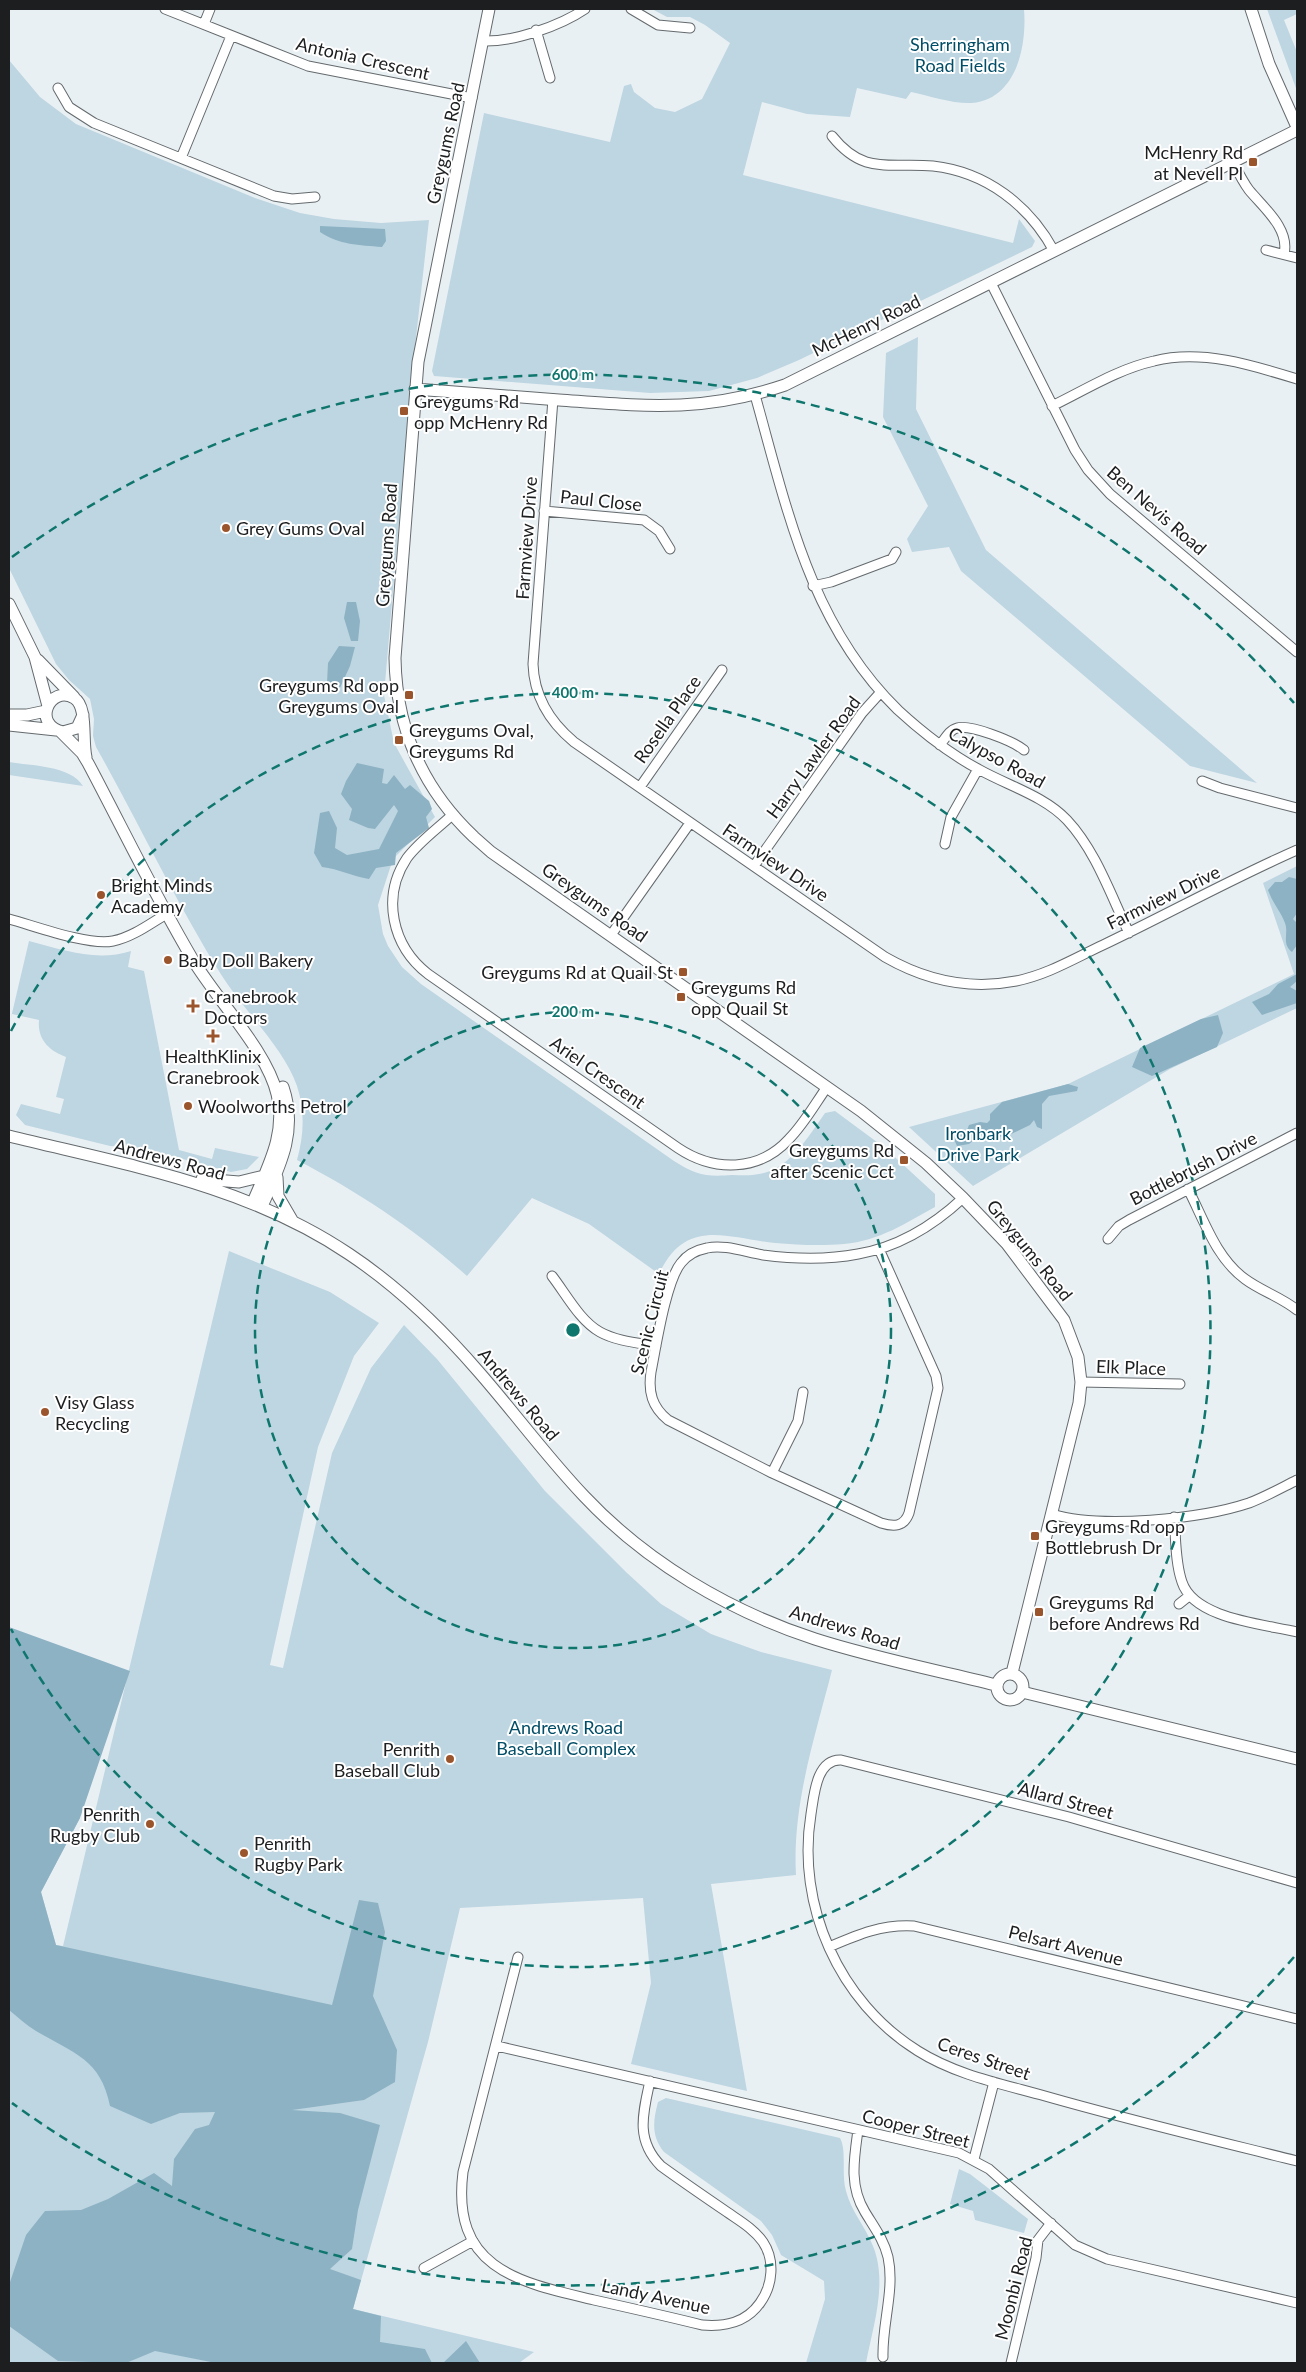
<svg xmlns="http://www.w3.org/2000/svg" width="1306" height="2372" font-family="Lato,sans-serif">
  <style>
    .green { fill: #bed6e1 }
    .forest { fill: #8db2c4 }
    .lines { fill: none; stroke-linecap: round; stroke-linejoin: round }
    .street-casing { stroke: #646a6d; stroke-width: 11 }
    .secondary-casing { stroke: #646a6d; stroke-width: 13 }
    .street { stroke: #fff; stroke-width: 9 }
    .secondary { stroke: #fff; stroke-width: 11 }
    .ring { fill: none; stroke: #0f766e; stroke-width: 2.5; stroke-dasharray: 9 6 }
    .poi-dot { fill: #9b552c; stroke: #fff; stroke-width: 2 }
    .labels { text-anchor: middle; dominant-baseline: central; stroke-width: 4; stroke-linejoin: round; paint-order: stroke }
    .park-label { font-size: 18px; fill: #004d67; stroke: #fff }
    .street-label { font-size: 18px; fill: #1c1e20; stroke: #fff }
    .poi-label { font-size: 18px; fill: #1c1e20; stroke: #fff; text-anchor: start }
    .centre { fill: #0f766e; stroke: #fff; stroke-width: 2.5 }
    .ring-label { font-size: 15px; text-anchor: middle; font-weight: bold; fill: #0f766e; stroke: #fff; stroke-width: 4; stroke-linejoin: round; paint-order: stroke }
  </style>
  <rect width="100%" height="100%" fill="#e9f0f4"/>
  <!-- green -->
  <path class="green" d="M652,9h372c3,36 -7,90 -52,94 -19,1 -42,-7 -61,-11l-5,7 -49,-11 -7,29 -43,-3 -45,-12 -19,73 270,68 6,-24 16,22 -3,6 -233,113 -42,18 -48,13 -59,2 -216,-17 -2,-5 52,-258 126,29 14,-56 7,-2 3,8 21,16 20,4 27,-13 28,-56 -25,-18 -15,-8h-23z
    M1267,9h30v5l-13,6 13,32v39z
    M9,60l31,37 36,27 179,74 45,15 34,6 47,4 48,-3 -18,163 -27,312 10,48 41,74 -42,42 -15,46 5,29 5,12 14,21 19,17 253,177c22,14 32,16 58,14 9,0 18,1 27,-1 31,-5 49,-37 66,-61l10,-2 50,37 50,46v13c-29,16 -56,34 -91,37 -22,2 -47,1 -69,-1 -49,-5 -89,-26 -116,31l-70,-50 -57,-26 -65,78c-54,-48 -107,-83 -170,-116 7,-25 8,-49 0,-74 -13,-38 -53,-75 -75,-110 -46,-73 -83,-153 -126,-229l-3,-11 1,-17 -4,-20 -21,-19 -13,-16 -47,-96z
    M918,337l-2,72 70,141 271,233 -67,-17 -229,-195 -12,-24 -37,5 -5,-13 21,-33 -45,-89 3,-64z
    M9,762c22,4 61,3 74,24l-74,-11z
    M1297,866v142l-127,61 -197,117 -64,-59 159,-43 226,-110 -31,-91z
    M29,941c35,9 67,21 102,10l-3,16 16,4 35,179 33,9 3,-11 44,9 -12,12 -16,3 -89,-24 -32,-2 -85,-21 -9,-10 5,-11 39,10 4,-15 -8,-2 10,-40c-17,-6 -29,-18 -27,-37l-27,-6 -3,12z
    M229,1251l101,41 49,31 -25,33 -36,91 -48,218 13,3 49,-215 39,-85 33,-43 33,34 108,132 81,81 35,32 50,30 50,18 71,18c-17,67 -40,135 -36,205l-85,9 36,207 -116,-27 20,-81 -8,-85 -183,10 -32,134 -75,267 181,43 -15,11h-510v-724l71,179 -39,74 15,53 7,1z
    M666,2098l174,40c7,12 1,36 6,53 5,20 19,35 27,55 15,37 0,80 -7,117h-60l19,-64 -1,-18 -43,-26 -9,-20 -11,-14 -97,-69c-13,-16 -11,-31 -6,-50z
    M959,2169l11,5 58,45 -4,14 -49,-13 -2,-9 -23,-7z"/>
  <!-- forest -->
  <path class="forest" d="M320,226l65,3 1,12 -4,6c-23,-2 -43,-2 -62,-15z
    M347,602h9l4,19 -2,20h-7l-7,-23z
    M339,646l16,1 -5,19 -11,24 -6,-1 -6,-6 1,-20z
    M357,763l27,6 -2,14 5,1 7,-9 11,14 5,-4 19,16 3,8 -6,8 3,11 -33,25 -1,12 -19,3 -7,11c-17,-3 -30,-10 -47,-12l-8,-14 6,-40 9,-2 8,17 -2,20 12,7 32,-6 19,-38 -4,-6 -19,24 -7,-1 -19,-8 3,-11 -11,-15 5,-13z
    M1289,877l8,2v34l-4,6 4,4v22l-5,7c-11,-9 -3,-18 -7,-29 -4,-11 -13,-21 -17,-33l7,-8h7z
    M1297,974v7l-7,6 7,4v12l-35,12 -10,-13 17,-8 9,-10z
    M1218,1015l5,18 -6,14 -65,29 -20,-9 8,-19 61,-29z
    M1068,1084l10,3 -1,4 -28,5 -7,8v25l-5,-2 -3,-7 -4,5 -25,12 -24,-2 -12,9 -12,2 -4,-9 14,-7 2,-5 11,-3 7,1 3,-3v-6l12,-12z
    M9,1627l121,44 -50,147 -39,74 15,53 276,60 27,-105 19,3 7,29 -12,64 24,54 -2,32 -31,18 -72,10 48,3 40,12 -22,85 -6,39 -22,20 31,11 -8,29 28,7 -1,26 45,7 7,14h-216l-61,-12 -29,12 -68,-2 -49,-35v-41l17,-50 19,-24 36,-1 27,-11 46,-26 18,13 2,-27 21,-30 14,-4 6,-13 -35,1 -29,11 -41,-18c-9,-47 -37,-53 -74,-75 -10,-6 -18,-14 -27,-21z
    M466,2341l14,22h-37z"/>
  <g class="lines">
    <!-- street casing -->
    <g class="street-casing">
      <path id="street" d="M165,9l143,57 164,32
        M631,9l27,16 32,3
        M204,24l6,-15
        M536,30l14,48
        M483,41c31,1 77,-15 102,-32
        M58,88l11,19 25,16 180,73 18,3 23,-2
        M832,136c32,40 57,26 101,30 53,6 96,39 121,85
        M181,158l50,-122
        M1233,162c5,10 10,20 16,28 15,18 41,39 35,64
        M1266,250l31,8
        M991,283l84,167 13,20 22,24 187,158
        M755,395c32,114 55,229 143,315 25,23 52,44 82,60 29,16 64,26 87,50 29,31 44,76 62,113
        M553,399l-20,265c1,32 17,58 41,78l311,215c40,23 85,33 131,24 31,-6 59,-23 87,-36 65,-31 128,-66 194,-95
        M1052,406c33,-16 66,-37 102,-45 47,-12 98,4 143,18
        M544,511l100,9 15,11 11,18
        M813,586l18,-4 53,-20 8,-3 4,-7
        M940,745c5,-6 9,-15 17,-17 13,-4 56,13 67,22
        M1202,781l18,7 77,20
        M640,787l82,-117
        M451,816c-14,13 -32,26 -44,42 -26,39 -15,88 21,116l250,174c36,24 81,24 111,-9 15,-15 26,-35 38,-52
        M945,844l6,-27 27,-48
        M754,866l108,-153 19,-21
        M9,919c26,7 79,27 104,22 20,-4 38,-18 55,-28
        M611,935l79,-112
        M1188,1189c16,31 28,69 57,90 16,12 36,18 52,31
        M1108,1239l11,-13 10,-6 168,-87
        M879,1249l57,127 2,12 -29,125c-5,14 -15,14 -28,10l-109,-50 -104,-53c-16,-13 -20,-28 -17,-48 5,-25 15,-91 30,-109 6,-8 16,-13 26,-15 17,-4 38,4 56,7 31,4 64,5 95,-1 41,-7 76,-29 105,-56
        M552,1276c14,18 28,45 48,56 16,9 39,11 56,14
        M1081,1382l99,2
        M772,1473l26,-52 5,-29
        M1052,1514c48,15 149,5 197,-11 16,-6 32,-15 48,-23
        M1174,1517c2,21 1,45 8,65 12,37 82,42 115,50
        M1179,1604l10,-8
        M1297,1883l-228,-66 -228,-57c-25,-1 -27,36 -30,54 -15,91 28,188 107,237 38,24 84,33 127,45 84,24 168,44 252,65
        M829,1947c28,-12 53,-23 85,-21l383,93
        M518,1957l-55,215c-12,97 55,110 131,128 36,8 72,16 108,25 23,2 44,-2 58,-22 13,-18 15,-43 3,-61 -9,-13 -23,-21 -36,-30 -22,-15 -44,-30 -66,-46 -26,-26 -18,-53 -11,-85
        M497,2046l462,107 30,16 86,76 32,14 190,44
        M858,2130c-4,29 -9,56 7,82 9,15 19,28 23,45 7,33 -6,66 -5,100
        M974,2159l20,-77
        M424,2268l49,-27
        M1011,2363l25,-105 2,-18 13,-17"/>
    </g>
    <!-- secondary casing -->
    <g class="secondary-casing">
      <path id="secondary" d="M489,9l-71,353 -23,296c1,70 28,131 79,179l17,15 370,259 65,52 37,35 44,46 57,76 14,37 3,25 -2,21 -67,270
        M1251,9l18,55 28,63
        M415,389c48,4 96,7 144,11 85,6 143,13 226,-15l512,-255
        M9,604l26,53 13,49
        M38,660l36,37
        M9,715h18l19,-4
        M83,715l-6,13 -14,4c-32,-7 -13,-48 11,-34 14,8 8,43 12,59
        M9,725l47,5
        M60,731l22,22 6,10c35,66 67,133 105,197 24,40 74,91 84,134 10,39 -9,72 -24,108
        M9,1136c117,29 238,49 340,118 48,32 91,73 129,117 36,41 68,85 106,125 62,66 145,115 231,143 59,19 121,31 181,46
        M277,1177l1,19 14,24
        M202,1179l37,3 25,-6
        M262,1206c18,-40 36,-75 21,-119
        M997 1687a13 13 0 1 1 26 0a13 13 0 1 1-26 0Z
        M1022,1692l275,67"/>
    </g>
    <!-- street -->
    <use href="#street" class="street"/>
    <!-- secondary -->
    <use href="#secondary" class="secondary"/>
  </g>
  <!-- distance rings -->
  <g class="ring">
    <circle cx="573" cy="1330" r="318"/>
    <path d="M11 1031A637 637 0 1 1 11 1629"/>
    <path d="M1294 1957A955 955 0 0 1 12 2103M12 557A955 955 0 0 1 1294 703"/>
  </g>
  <!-- markers -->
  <g class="poi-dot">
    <rect x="1248" y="157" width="10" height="10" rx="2.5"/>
    <rect x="399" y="406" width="10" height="10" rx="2.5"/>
    <circle cx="226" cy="528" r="5"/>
    <rect x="404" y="690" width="10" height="10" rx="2.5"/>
    <rect x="394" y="735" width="10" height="10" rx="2.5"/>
    <circle cx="101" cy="895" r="5"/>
    <circle cx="168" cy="960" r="5"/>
    <rect x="678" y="967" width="10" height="10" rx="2.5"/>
    <rect x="676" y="992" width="10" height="10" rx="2.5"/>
    <path d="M190.5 998.5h5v5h5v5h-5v5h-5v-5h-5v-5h5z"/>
    <path d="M210.5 1028.5h5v5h5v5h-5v5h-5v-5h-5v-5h5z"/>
    <circle cx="188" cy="1106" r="5"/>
    <rect x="899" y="1155" width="10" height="10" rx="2.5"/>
    <circle cx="45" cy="1412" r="5"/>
    <rect x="1030" y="1531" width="10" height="10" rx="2.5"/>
    <rect x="1034" y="1607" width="10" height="10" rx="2.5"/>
    <circle cx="450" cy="1759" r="5"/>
    <circle cx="150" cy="1824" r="5"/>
    <circle cx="244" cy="1853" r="5"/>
  </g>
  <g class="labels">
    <!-- park labels -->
    <g class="park-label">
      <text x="960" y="44">Sherringham<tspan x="960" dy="21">Road Fields</tspan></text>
      <text x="978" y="1133">Ironbark<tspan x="978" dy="21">Drive Park</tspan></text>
      <text x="566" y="1727">Andrews Road<tspan x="566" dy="21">Baseball Complex</tspan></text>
    </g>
    <!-- street labels -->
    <g class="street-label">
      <text transform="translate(363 58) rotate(13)">Antonia Crescent</text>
      <text transform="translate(445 143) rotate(-78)">Greygums Road</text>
      <text transform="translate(866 325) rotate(-26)">McHenry Road</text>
      <text transform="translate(601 500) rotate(6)">Paul Close</text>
      <text transform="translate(1157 510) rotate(41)">Ben Nevis Road</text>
      <text transform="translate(526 538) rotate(-86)">Farmview Drive</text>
      <text transform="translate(386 545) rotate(-86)">Greygums Road</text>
      <text transform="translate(667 719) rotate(-55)">Rosella Place</text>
      <text transform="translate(813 757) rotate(-54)">Harry Lawler Road</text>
      <text transform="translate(997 757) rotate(29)">Calypso Road</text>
      <text transform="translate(776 862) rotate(34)">Farmview Drive</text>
      <text transform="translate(1163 897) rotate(-26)">Farmview Drive</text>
      <text transform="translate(595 902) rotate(35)">Greygums Road</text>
      <text transform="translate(598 1072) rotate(35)">Ariel Crescent</text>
      <text transform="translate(170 1159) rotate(15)">Andrews Road</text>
      <text transform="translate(1193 1168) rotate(-27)">Bottlebrush Drive</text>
      <text transform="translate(1030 1250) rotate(51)">Greygums Road</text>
      <text transform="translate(649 1322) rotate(-76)">Scenic Circuit</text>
      <text transform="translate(1131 1367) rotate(2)">Elk Place</text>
      <text transform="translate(519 1394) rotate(50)">Andrews Road</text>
      <text transform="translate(845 1627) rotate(17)">Andrews Road</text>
      <text transform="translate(1066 1800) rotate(15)">Allard Street</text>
      <text transform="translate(1066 1945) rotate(14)">Pelsart Avenue</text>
      <text transform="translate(984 2058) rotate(19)">Ceres Street</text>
      <text transform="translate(916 2128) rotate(14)">Cooper Street</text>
      <text transform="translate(1013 2288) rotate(-76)">Moonbi Road</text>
      <text transform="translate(656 2296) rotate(12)">Landy Avenue</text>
    </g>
    <!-- poi labels -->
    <g class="poi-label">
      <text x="1243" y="152" text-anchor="end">McHenry Rd<tspan x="1243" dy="21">at Nevell Pl</tspan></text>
      <text x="414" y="401">Greygums Rd<tspan x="414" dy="21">opp McHenry Rd</tspan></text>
      <text x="236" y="528">Grey Gums Oval</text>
      <text x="399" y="685" text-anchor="end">Greygums Rd opp<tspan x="399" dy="21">Greygums Oval</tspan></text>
      <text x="409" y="730">Greygums Oval,<tspan x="409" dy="21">Greygums Rd</tspan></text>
      <text x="111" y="885">Bright Minds<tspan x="111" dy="21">Academy</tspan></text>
      <text x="178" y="960">Baby Doll Bakery</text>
      <text x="673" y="972" text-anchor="end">Greygums Rd at Quail St</text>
      <text x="691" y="987">Greygums Rd<tspan x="691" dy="21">opp Quail St</tspan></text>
      <text x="204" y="996">Cranebrook<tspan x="204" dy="21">Doctors</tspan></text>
      <text x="213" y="1056" text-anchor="middle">HealthKlinix<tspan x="213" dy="21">Cranebrook</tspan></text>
      <text x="198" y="1106">Woolworths Petrol</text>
      <text x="894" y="1150" text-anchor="end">Greygums Rd<tspan x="894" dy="21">after Scenic Cct</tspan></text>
      <text x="55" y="1402">Visy Glass<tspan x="55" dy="21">Recycling</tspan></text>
      <text x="1045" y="1526">Greygums Rd opp<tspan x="1045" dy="21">Bottlebrush Dr</tspan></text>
      <text x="1049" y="1602">Greygums Rd<tspan x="1049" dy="21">before Andrews Rd</tspan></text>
      <text x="440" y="1749" text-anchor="end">Penrith<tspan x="440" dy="21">Baseball Club</tspan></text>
      <text x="140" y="1814" text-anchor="end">Penrith<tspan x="140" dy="21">Rugby Club</tspan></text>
      <text x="254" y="1843">Penrith<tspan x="254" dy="21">Rugby Park</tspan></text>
    </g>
  </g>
  <circle cx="573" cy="1330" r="8" class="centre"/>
  <g class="ring-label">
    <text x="573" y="380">600 m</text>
    <text x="573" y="698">400 m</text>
    <text x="573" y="1017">200 m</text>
  </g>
  <!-- border -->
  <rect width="1306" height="2372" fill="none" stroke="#1c1e20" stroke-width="20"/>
</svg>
